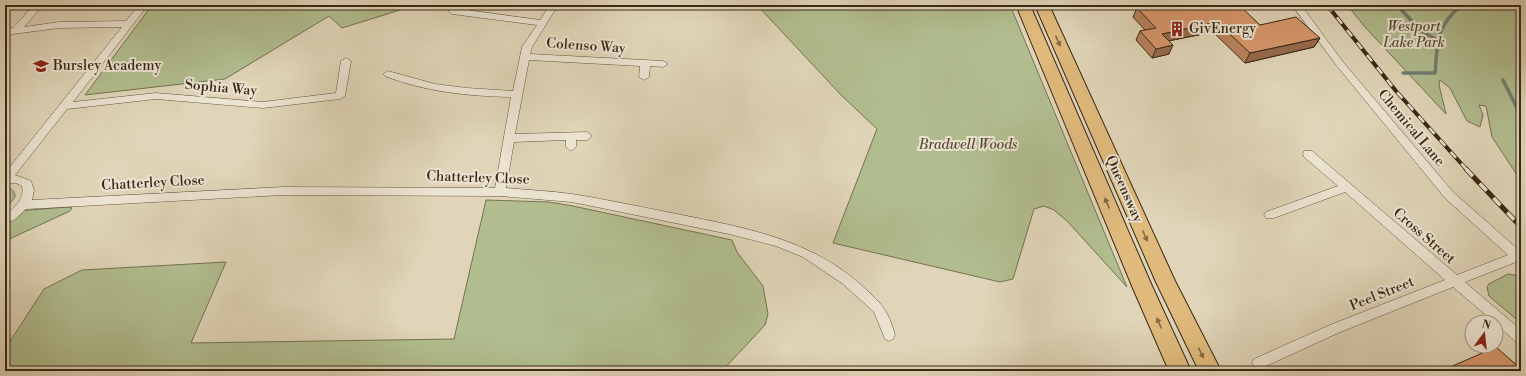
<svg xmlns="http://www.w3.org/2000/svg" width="1526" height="376" font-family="'Libre Bodoni',serif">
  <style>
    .green { fill: #b1bd8f; stroke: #767252 }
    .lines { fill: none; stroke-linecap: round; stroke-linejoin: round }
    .stream { stroke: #707f72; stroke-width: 3.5 }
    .minor-casing { stroke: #64533e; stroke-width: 1 }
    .trunk-casing { stroke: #3a2816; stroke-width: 2 }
    .minor { fill: #ebe4d1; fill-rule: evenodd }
    .trunk { fill: #e0ba7c; fill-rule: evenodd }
    .rail-far1-casing { stroke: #3a2816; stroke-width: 4 }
    .rail-casing { stroke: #3a2816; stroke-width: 5 }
    .rail-far1 { stroke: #ebe4d1; stroke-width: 2.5; stroke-dasharray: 8; stroke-linecap: butt }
    .rail { stroke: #ebe4d1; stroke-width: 3.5; stroke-dasharray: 10; stroke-linecap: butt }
    .wall { fill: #b9825d; stroke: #3a2816 }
    .shaded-wall { fill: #966a4c; stroke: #3a2816 }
    .building { fill: #d7976c; stroke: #3a2816 }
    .oneway { fill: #856a44 }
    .labels { text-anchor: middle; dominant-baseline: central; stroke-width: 4; stroke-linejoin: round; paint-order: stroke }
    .park-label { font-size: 14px; font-style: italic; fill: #584d34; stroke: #ebe4d1 }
    .poi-label { font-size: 14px; fill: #3a2816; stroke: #ebe4d1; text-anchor: start }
    .street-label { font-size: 14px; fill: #3a2816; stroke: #ebe4d1 }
  </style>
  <rect width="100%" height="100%" fill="#e0d5b8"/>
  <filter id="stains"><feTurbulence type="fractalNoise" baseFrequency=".005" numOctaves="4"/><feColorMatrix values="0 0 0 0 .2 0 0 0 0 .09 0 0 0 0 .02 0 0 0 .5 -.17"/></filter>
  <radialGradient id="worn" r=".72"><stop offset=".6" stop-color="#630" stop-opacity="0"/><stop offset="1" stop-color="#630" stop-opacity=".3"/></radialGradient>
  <!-- green -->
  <path class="green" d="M152,5h264l-74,23 -13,-12 -104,63 -140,16z
    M757,5h253l117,282 -60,-66 -13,-11 -10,-4 -10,3 -21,70 -13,3 -167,-39 44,-114 -36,-34z
    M1347,5h174v176l-29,-44 -6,-31 -7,-1 4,10 -3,12 -13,-6 -17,-33 -10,-8 -1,5 7,29 -81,-87z
    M5,188c7,0 10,3 10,9l-10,13z
    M486,200l63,2 24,4 159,34 5,12 26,34 5,28 -3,11 -43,46h-717v-22l39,-60 38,-19 144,-8 -35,81 263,-4z
    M67,207l5,1 -2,3 -65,30v-17l13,-13z
    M1508,274l13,2v47l-32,-27 -2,-9 2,-3z"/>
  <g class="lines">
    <!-- stream -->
    <path class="stream" d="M1397,5l23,25 17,10
      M1403,73h32c3,-32 0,-44 26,-68
      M1503,80l18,36"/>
    <!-- minor casing -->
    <g class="minor-casing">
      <path id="minor" d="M34,5h9l-19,22 35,-5 67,-1 13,-16h9l-75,97 83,-9 107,9 73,-9 5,-32 5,-3 5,3 -6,35 -5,3 -77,9 -107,-9 -89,10 -52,66 16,6 3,9 -2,10 251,-13 212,1 16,-91c-43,-1 -85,-5 -126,-21l-2,-2 5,-3 47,13 32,4 46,3 9,-44 15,-22 -85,-11 -4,-3 4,-3 88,12 10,-15h8l-26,42 -2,7 133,7 5,3 -5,3 -13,-1 -1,11 -5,3 -5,-3 1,-11 -111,-6 -14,74 72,-2 5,4 -5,4h-11v7l-5,4 -5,-4v-7l-52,2 -8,46c22,2 45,3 66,6 32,5 64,12 95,18 68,14 139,24 193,72 20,18 28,25 35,51l-2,4 -4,2 -4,-2 -11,-27 -31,-28 -40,-27 -27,-11 -47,-12 -157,-32 -72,-6 -217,-1 -257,14 -12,11 -9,3v-9c10,-6 20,-15 17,-28l-6,-3h-11v-10l117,-146 -63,1 -54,7v-6l8,-1z
        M1292,5h9l42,57 110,130 68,60v12l-5,-2 -51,20 56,48v14l-5,-2 -20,-18v-2h-2l-41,-35 -115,46 -74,34 -5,2 -5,-2 -2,-4 2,-4 76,-34 115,-45 -100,-88 -71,26h-8l-2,-3 2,-3 72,-26 -34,-29 -1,-3 1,-3h8l145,124 51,-20 -63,-57 -108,-132z"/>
    </g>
    <!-- trunk casing -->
    <g class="trunk-casing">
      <path id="trunk" d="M1016,5h14l122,281 39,85h-22l-37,-85z
        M1035,5h14l126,276 46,90h-22l-43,-89z"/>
    </g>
    <!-- minor -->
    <use href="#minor" class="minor"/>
    <!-- trunk -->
    <use href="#trunk" class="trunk"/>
    <!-- rail-far1 casing -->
    <g class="rail-far1-casing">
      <path id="rail-far1" d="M1327,5l69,86 71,79"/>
    </g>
    <!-- rail casing -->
    <g class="rail-casing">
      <path id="rail" d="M1466,169l55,58"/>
    </g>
    <!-- rail-far1 -->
    <use href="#rail-far1" class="rail-far1"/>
    <!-- rail -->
    <use href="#rail" class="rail"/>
  </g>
  <!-- wall -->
  <path class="wall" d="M1137,8l123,17 60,13 -6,9 -69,16 -32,-31 -45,9 1,13 -17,4 -16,-18 4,-9 5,-1 -12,-13z
    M1448,368l73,3h-77z"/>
  <!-- shaded-wall -->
  <path class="shaded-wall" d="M1217,22l-4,10 -55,11 4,-9z
    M1320,38l-6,9 -69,16 5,-10z
    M1173,45l-4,9 -17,4 4,-9z"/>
  <!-- building -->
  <path class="building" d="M1152,5h87l21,20 36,-8 24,21 -70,15 -33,-31 -55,12 11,11 -17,4 -16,-18 16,-3 -19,-20z
    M1496,347l25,22v2h-69l-4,-3z"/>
  <!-- one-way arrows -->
  <defs><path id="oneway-solid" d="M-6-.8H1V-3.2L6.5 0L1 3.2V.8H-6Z"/></defs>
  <g class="oneway">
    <use href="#oneway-solid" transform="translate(1058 41) rotate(66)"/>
    <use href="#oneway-solid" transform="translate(1107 203) rotate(-113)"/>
    <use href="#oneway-solid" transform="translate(1145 236) rotate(66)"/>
    <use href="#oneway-solid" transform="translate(1159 323) rotate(-114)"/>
    <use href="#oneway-solid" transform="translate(1201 353) rotate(64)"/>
  </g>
  <!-- icons -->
  <defs>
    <g id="building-bare" transform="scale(1.2)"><path d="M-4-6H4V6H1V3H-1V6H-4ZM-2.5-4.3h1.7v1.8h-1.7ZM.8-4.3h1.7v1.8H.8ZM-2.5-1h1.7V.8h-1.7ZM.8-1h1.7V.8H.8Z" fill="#8f2418" stroke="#ebe4d1" stroke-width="2.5" paint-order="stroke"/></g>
    <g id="school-bare" transform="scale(1.2)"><path d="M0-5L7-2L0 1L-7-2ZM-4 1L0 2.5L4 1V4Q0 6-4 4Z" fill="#8f2418" stroke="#ebe4d1" stroke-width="2.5" paint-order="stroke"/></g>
  </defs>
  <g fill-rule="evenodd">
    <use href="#building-bare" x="1177" y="29"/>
    <use href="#school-bare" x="41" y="66"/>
  </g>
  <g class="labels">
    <!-- park labels -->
    <g class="park-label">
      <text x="1414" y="27">Westport<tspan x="1414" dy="16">Lake Park</tspan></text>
      <text x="968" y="145">Bradwell Woods</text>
    </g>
    <!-- poi labels -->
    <g class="poi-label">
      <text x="1189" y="29">GivEnergy</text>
      <text x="53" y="66">Bursley Academy</text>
    </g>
    <!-- street labels -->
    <g class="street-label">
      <text transform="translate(586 46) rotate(4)">Colenso Way</text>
      <text transform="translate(221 88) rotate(5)">Sophia Way</text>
      <text transform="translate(1411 128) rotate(50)">Chemical Lane</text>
      <text transform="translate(478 178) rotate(2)">Chatterley Close</text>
      <text transform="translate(153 183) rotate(-3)">Chatterley Close</text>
      <text transform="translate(1124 189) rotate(66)">Queensway</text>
      <text transform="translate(1424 236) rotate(41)">Cross Street</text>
      <text transform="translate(1382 294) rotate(-22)">Peel Street</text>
    </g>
  </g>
  <!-- margin -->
  <rect width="1526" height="376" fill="none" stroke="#e0d5b8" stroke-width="20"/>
  <rect x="6" y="6" width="1514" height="364" fill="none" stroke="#3a2816" stroke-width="2"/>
  <rect x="10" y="10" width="1506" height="356" fill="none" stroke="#3a2816"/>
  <!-- north arrow -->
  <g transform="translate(1484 334) rotate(15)"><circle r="19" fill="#ebe4d1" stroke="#a49986"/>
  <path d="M0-3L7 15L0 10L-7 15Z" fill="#8f2418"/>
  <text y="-6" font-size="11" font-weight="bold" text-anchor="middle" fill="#3a2816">N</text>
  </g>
  <rect width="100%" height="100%" filter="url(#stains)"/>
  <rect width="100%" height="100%" fill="url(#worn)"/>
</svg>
